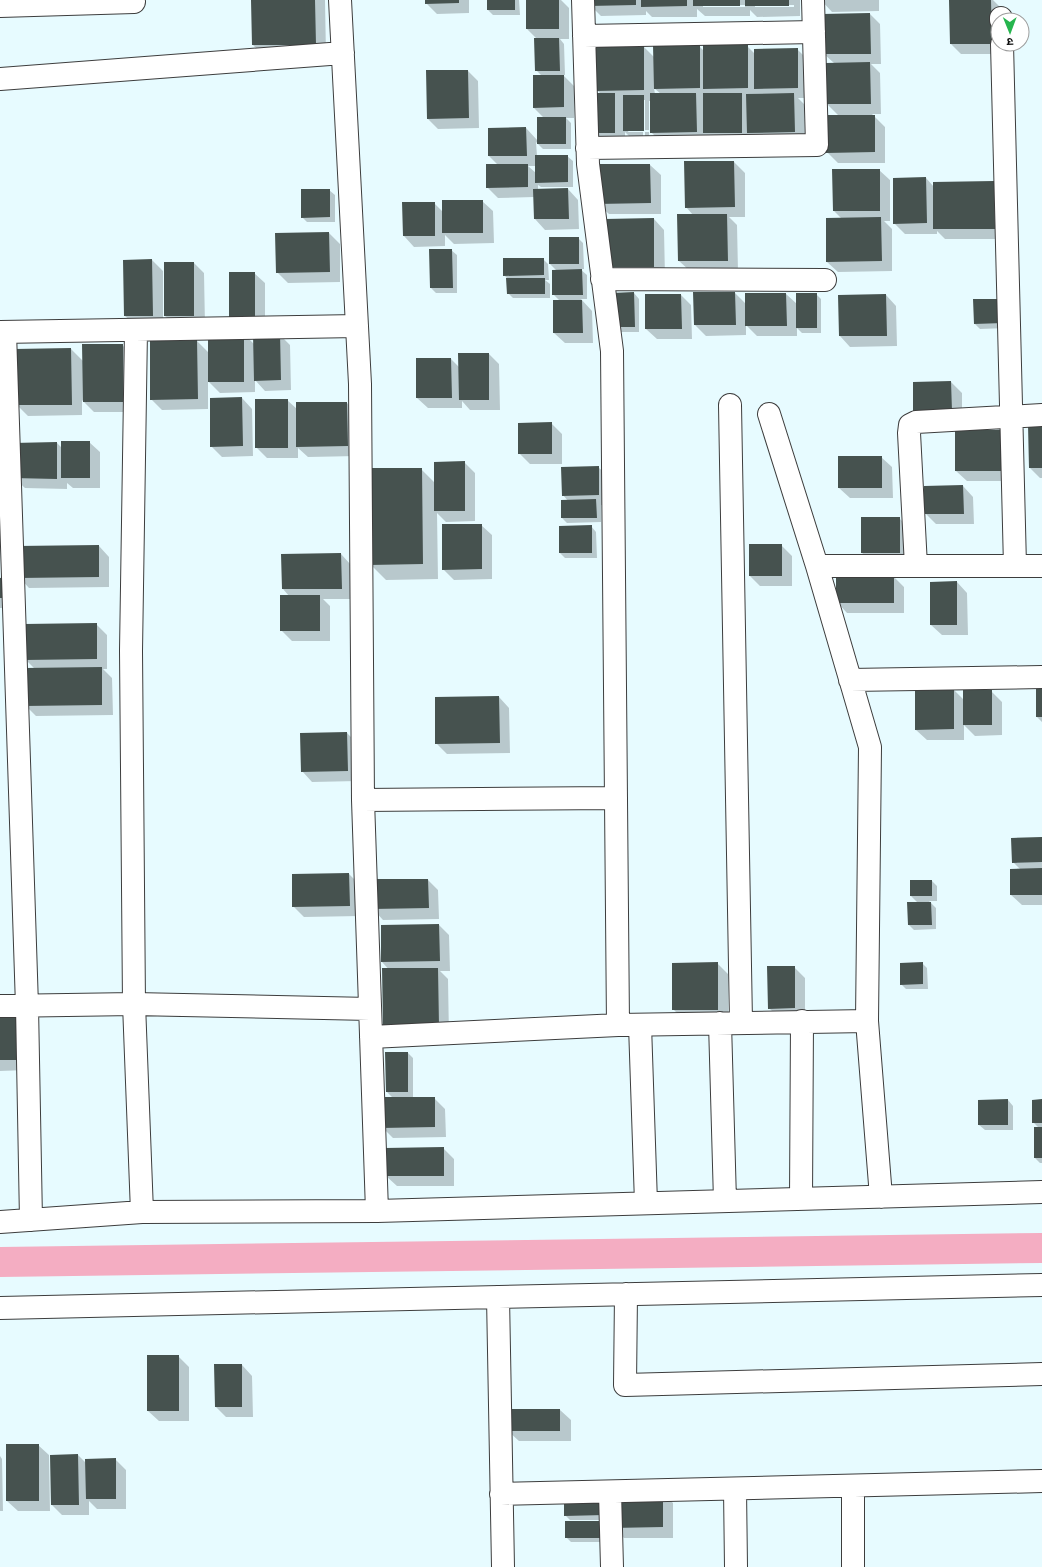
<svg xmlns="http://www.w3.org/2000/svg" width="1042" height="1567" font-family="'Roboto Serif','Noto Sans Devanagari',serif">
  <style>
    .shadow { fill: #0003; fill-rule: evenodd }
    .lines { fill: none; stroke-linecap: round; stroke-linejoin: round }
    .canal { stroke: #f4adc2; stroke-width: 30 }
    .building { fill: #46524f }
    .minor-casing { stroke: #3d3d3d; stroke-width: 24 }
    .minor { stroke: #fff; stroke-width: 22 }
  </style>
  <rect width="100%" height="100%" fill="#e7fbff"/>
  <!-- shadow -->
  <path class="shadow" d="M252,0h73l1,55h-63l-10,-10z
    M426,0h43v13l-32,1 -11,-11z
    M488,0h31l1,15h-27l-5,-5z
    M527,0h34l8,8v31h-9l4,5 1,31h-2l11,11v32h-8l5,5v26h-28l-7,-7 1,14h30l6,5v26h-32l-3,-2v5l30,-1 10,11 1,29 -34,1 -10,-11 -1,-22 -36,1 -11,-11 11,-22 -9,-9 37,-28 12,13 6,-23 -10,-10 8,-32 -6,-6 1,-31 -10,-10zM528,166h8v7z
    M590,0h210v16l-43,1 -7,-7v6h-45l-8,-7v8h-45l-6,-6v4l-45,1 -11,-11zM703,5h42v2h-42zM755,5h39v2h-39z
    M821,0h58v11l-47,1z
    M950,0h43l9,9 -4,11v24l4,10h-41l-10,-10z
    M870,14l10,10 1,40h-10l9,9 1,41h-9l13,13v36h-47l-11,-11 12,-36 -12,-12 7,-41 -10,-9z
    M643,46l11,11 45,-11 5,5 43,-5 8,8 42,-5 11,11v38h-10l6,6 1,38 -90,1 -8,-8v8h-45l-11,-11v-31h-2v29h-4v-30h-2l-15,32h15v4h-14l-4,-4v12h-23l-10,-11 9,-39 -4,-4zM654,88l7,6h-6z
    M468,71l10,10 1,47 -41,1 -10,-10z
    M645,132h4v4h-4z
    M734,162l11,11v44h-16l8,8 1,46h-48l-11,-10 14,-46 -7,-8z
    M650,165l11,10v39h-52l-11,-10z
    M879,170l11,10v41h-6l8,8v42l-54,1 -11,-10 15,-43 -8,-8z
    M926,178l8,9 60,-5 10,11 1,46h-60l-8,-8v3h-32l-11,-11z
    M329,190l6,5v27h-28l-5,-5z
    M482,201l11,10 1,32 -40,1 -9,-9v11l-31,1 -10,-11 -1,-33h31l9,9z
    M654,219l10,11 1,47h-48l-10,-10z
    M329,233l11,11v38l-52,1 -11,-11z
    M578,238l5,5 1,26h-4l7,6v24h-6l11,12 1,32h-28l-11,-10 6,-32 -7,-7 4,-23 -7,-7z
    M451,250l6,5v38h-21l-5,-5z
    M543,259l5,5 1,16h-4l5,4v14h-37l-5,-5 -1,-15 -3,-3z
    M152,260l11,11v55h-27l-11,-10z
    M194,263l10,10 1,53h-29l-11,-10z
    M254,273l11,10v46l-24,1z
    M634,293l5,6v33h-22z
    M694,293h41l11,11 40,-10 11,10 19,-10 5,5v34h-19l-5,-5v8h-40l-11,-11v10l-40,1 -11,-11z
    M681,295l10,10 1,34h-35l-11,-10z
    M886,295l10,11 1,40 -47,1 -10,-11z
    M1007,305v23l-27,1 -5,-5z
    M244,334l10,10 25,-10 11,11 1,45 -26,1 -10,-11v12l-35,1 -12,-12v28l-46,1 -11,-11 46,-58 12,12z
    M122,345l11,10 1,57h-40l-12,-12v15l-54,1 -11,-11 -1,-55 55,-1 12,12z
    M489,354l10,10 1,46h-30l-8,-9v7h-34l-11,-10 34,-39 9,9z
    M951,382l11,11v28l-48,-38z
    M242,398l10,11 1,47 -31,1 -11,-11z
    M287,400l10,9 50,-6 10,10 1,43 -50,1 -10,-9v10h-31l-11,-11z
    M551,423l11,11v30h-32l-11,-11z
    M1042,426v52h-2l-10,-10z
    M956,431l60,50h-49l-11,-10z
    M89,442l11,10v36h-27l-6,-5v6l-42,-1 -11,-10 43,-35 5,5z
    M881,457l11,10 1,31h-43l-11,-10z
    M464,462l11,11v48l-29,1 -9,-9 1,66 -52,1 -16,-16 51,-95 14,14z
    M598,467l11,10v28h-8v17l-34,1 -5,-5 6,-17 -5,-6z
    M963,486l10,11 1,27h-38l-11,-11z
    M899,518l11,11 1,34 -38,1 -11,-11z
    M481,525l11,10v44l-38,1 -11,-11z
    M591,526l5,6 1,26h-32l-5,-5z
    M781,545l11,11v30h-32l-10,-10z
    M99,546l10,11v30l-80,1 -10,-11z
    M341,554l10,11 1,34h-29l7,7v35h-38l-11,-11 8,-34 -6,-7 -1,-34z
    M894,577l10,10v26h-57l-10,-11z
    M0,579l16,29h-16z
    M957,582l10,11 1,42h-26l-11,-10z
    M96,624l11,11v34h-4l9,9 1,37 -77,1 -11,-11 10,-36 -10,-10z
    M1042,682v40l-5,-5z
    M953,689l11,11 27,-9 11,11v33l-27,1 -11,-11v15h-37l-11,-10z
    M499,697l10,11 1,45 -63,1 -11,-11z
    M347,733l11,11v37l-46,1 -10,-11z
    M1042,838v67h-20l-11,-10 9,-26 -7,-7z
    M349,874l11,11v31l-56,1 -11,-11z
    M428,880l10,10 1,29 -56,1 -10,-11z
    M932,881l5,5v15h-8l7,7v21l-22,1 -5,-5 9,-22 -7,-7z
    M439,925l10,10 1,36h-10l8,8 1,57 -67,-74z
    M717,963l11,11v46h-44l-11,-11z
    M922,963l5,5 1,21h-22l-5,-5z
    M794,967l11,11v40l-25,1 -11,-11z
    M0,1010h16l11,60 -27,1z
    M408,1053l5,5v40h21l11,11 1,28 -53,1 -11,-11 11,-29 -6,-6z
    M1008,1100l5,6v24h-28l-6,-5v-24z
    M1042,1100v63h-2l-5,-5 4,-30 -6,-6z
    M443,1148l11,11v27h-57l-11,-10z
    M178,1356l11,11v54h-30l-11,-10z
    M242,1365l10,11 1,41h-27l-10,-10z
    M508,1410h52l11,10v21h-52l-11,-10z
    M38,1445l11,10 1,56h-32l-11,-10z
    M78,1455l8,8 29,-4 11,11v39h-29l-8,-8v14h-27l-10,-10z
    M0,1456l2,3 1,52h-3z
    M662,1492l11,11v35h-49l-11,-11z
    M603,1495l6,25h-39l-5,-5z
    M604,1522l5,20h-38l-5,-5z"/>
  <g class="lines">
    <!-- canal -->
    <path class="canal" d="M0,1262l1042,-14"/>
  </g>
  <!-- building -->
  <path class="building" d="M251,0h64l1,45h-64z
    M425,0h34v3l-34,1z
    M487,0h28v10h-28z
    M526,0h33v29h-33z
    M589,0h47v5l-47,1z
    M641,0h46v6l-46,1z
    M693,0h47v6h-47z
    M745,0h44v6h-44z
    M949,0h42l1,44h-42z
    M870,13l1,41h-48l-1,-40z
    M534,38h25l1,33h-25z
    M596,45h48v45l-48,1z
    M653,45h47v43l-46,1z
    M703,45h45v43l-45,1z
    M798,48v40l-44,1v-40z
    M870,62l1,42h-45v-41z
    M426,70h42l1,48 -42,1z
    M533,75h31v32l-31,1z
    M591,93h24v40h-24z
    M650,93h46l1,39 -47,1z
    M703,93h39v40h-39z
    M794,93l1,39 -48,1 -1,-39z
    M623,95h21v36h-21z
    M826,115h49v37l-49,1z
    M537,117h29v27h-29z
    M526,127l1,29h-39v-28z
    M535,155h33v27l-33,1z
    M684,161h50l1,46 -50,1z
    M486,164h42v23l-42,1z
    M597,164h53l1,39 -54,1z
    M832,169h48v42h-47z
    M926,177l1,46 -34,1v-46z
    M994,181l1,48h-62v-47z
    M568,188l1,31h-35l-1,-30z
    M301,189h29v28l-29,1z
    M442,200h41v33h-41z
    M402,202h33v34h-32z
    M677,214h50l1,47h-50z
    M881,217l1,44 -56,1v-44z
    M654,218v49h-48l-1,-48z
    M329,232l1,40 -54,1 -1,-40z
    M549,237h30v27h-30z
    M429,249h23l1,39h-23z
    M503,258h41v17l-41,1z
    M152,259l1,57h-29l-1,-56z
    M164,262h30v54h-30z
    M582,269l1,26h-31v-25z
    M229,272h26v47l-26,1z
    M506,278h39v16h-38z
    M634,292l1,35h-24v-34z
    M693,292h42l1,33h-42z
    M745,293h41l1,33h-42z
    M796,293h21v35h-21z
    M645,294h36l1,35h-37z
    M886,294l1,42h-48l-1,-41z
    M973,299h29l1,24 -29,1z
    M553,300h29l1,33h-30z
    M208,333h36v49h-36z
    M280,333l1,47 -27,1 -1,-47z
    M197,340l1,59 -48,1v-59z
    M82,344h41v58h-40z
    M71,348l1,57h-56l-1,-56z
    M458,353h31v47h-30z
    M416,358h35l1,40h-36z
    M951,381l1,30 -39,1v-30z
    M242,397l1,49 -33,1v-49z
    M255,399h33v49h-33z
    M296,402h51l1,44 -52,1z
    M552,422v32h-34v-31z
    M1028,425h14v43h-13z
    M955,430h50l1,41h-51z
    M61,441h29v37h-29z
    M57,442v37l-44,-1v-35z
    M838,456h44v32h-44z
    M465,461v50h-31v-49z
    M599,466v29l-37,1 -1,-29z
    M368,468h54l1,96 -54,1z
    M963,485l1,29h-40v-28z
    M596,499l1,19h-36v-18z
    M861,517h39v36h-39z
    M442,524h40v45l-40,1z
    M592,525v28h-33v-27z
    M749,544h33v32h-33z
    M99,545v32l-81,1 -1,-32z
    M341,553l1,36h-60l-1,-35z
    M836,576h58v27h-58z
    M5,577l1,21h-6v-20z
    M957,581v44h-27v-43z
    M280,595h40v36h-40z
    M97,623v36l-73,1v-36z
    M102,667v38l-78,1v-38z
    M1036,681h6v36h-6z
    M954,688v41l-39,1v-41z
    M963,690h29v35h-29z
    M499,696l1,47 -65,1v-47z
    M347,732l1,39 -47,1 -1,-39z
    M1042,837v25l-30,1 -1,-25z
    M1042,868v27h-32v-26z
    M349,873l1,33 -58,1v-33z
    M372,879h56l1,29 -57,1z
    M910,880h22v16h-22z
    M907,902h24l1,23h-24z
    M439,924l1,37 -59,1v-37z
    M718,962v48h-46v-47z
    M923,962v22l-23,1v-22z
    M767,966h28v42l-27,1z
    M382,968h56l1,58h-56z
    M0,1009h16v51h-16z
    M385,1052h23v40h-22z
    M381,1097h54v30l-54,1z
    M1008,1099v26h-30v-25z
    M1042,1099v24h-10v-23z
    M1034,1127h8v31h-8z
    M444,1147v29h-59v-28z
    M147,1355h32v56h-32z
    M214,1364h28v43h-27z
    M507,1409h53v22h-53z
    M6,1444h33v57h-33z
    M78,1454l1,51h-28l-1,-50z
    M116,1458v41h-30l-1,-40z
    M663,1491v36l-51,1v-36z
    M604,1494v21l-40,1v-21z
    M565,1521h40v17h-40z"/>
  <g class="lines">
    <!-- minor casing -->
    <g class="minor-casing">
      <path id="minor" d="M340,0l20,384 3,416 14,411
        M583,0l5,164 24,187 6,674
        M0,6l134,-4
        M1001,18v2
        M584,36l230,-4
        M1002,44l13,522
        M0,79l343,-26
        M587,148l230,-3 -4,-145
        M602,279l223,1
        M136,330l-5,321 3,353 8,208
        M0,332l357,-6
        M5,332l22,674 4,214
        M730,405l11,617
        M769,414l48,152 53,181 -3,274 14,176
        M817,566h225
        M916,566l-7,-133 1,-8 6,-3 126,-7
        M850,680l192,-3
        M363,800l253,-2
        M0,1006l134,-2 236,5
        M720,1023l5,178
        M640,1025l6,178
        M371,1037l247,-12 249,-4
        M801,1199l1,-178
        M0,1222l142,-10 235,-1 665,-19
        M626,1294l-1,91 417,-11
        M498,1297l5,270
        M0,1308l1042,-23
        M853,1486v81
        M735,1489l1,78
        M610,1492l2,75
        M501,1494l541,-13"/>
    </g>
    <!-- minor -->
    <use href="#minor" class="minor"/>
  </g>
  <!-- north arrow -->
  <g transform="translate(1010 32) rotate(179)"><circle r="19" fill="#ffffff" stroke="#9d9d9d"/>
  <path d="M0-3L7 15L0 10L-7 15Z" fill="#26b54e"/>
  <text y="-6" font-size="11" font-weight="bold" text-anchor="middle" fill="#0a0a0a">उ</text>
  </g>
</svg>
